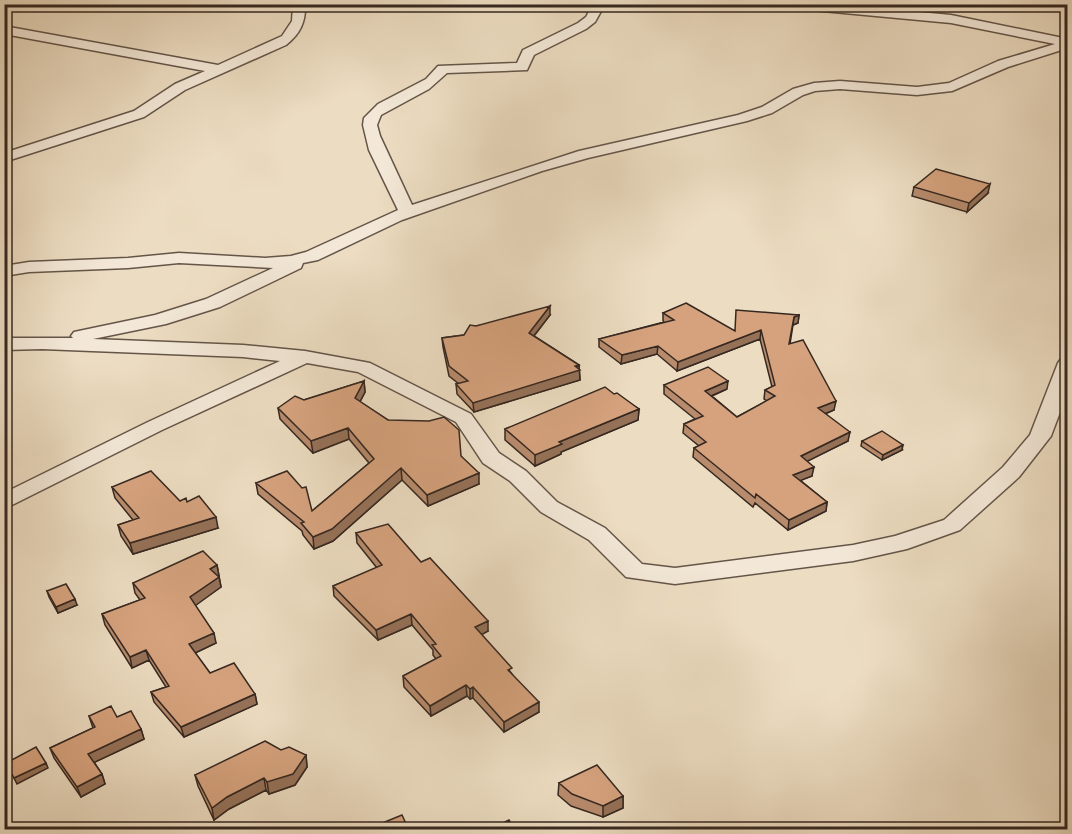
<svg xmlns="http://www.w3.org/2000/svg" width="1072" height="834" font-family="'IM FELL French Canon',serif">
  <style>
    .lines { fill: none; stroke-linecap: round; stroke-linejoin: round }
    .minor-casing { stroke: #645549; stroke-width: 3 }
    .minor { fill: #f3e8d7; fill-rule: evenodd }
    .wall { fill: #b78b6c; stroke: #362821; stroke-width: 1.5 }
    .shaded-wall { fill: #957158; stroke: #362821; stroke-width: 1.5 }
    .building { fill: #d5a27d; stroke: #362821; stroke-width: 1.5 }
  </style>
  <rect width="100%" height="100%" fill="#ecdcc1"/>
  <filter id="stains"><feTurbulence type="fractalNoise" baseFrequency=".00333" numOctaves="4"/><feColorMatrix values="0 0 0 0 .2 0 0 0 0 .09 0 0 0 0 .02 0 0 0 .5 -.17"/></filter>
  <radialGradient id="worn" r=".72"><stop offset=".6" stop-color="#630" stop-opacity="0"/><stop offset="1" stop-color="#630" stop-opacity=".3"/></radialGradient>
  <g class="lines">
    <!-- minor casing -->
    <g class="minor-casing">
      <path id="minor" d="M4,4h14l-14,8z
        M293,4h12c1,18 -5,30 -19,41l-101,45 -41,27 -140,45v-9l130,-42 41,-27 30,-13 -201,-37v-8l214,39 64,-29 10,-15z
        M593,4h12l-10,18 -9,7 -52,26 -7,15 -80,3 -18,16 -48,26 -4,10 3,11 32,69 167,-54 159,-36 24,-8 31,-18 21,-6 26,-2 77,6 32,-4 49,-22 57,-17 -104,-21 -161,-15 -6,-4h50l117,11 117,24v9l-60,19 -56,24 -35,4 -77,-6 -25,2 -12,4 -31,18 -25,8 -159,37 -46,13 -140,49 -84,40 -15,3 -2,5 -81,39 -54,17 -73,15 150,6 62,6 65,12 101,51 28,39 27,18 31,31 48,26 37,36 33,4 178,-23 42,-9 49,-16 59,-53 27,-32 28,-72 3,-4 7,-2v34l-17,45 -32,41 -59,53 -53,19 -54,12 -178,23 -49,-7 -37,-37 -48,-28 -31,-31 -27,-18 -27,-41 -98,-50 -51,-9 -145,67 -158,79v-16l144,-71 132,-61 -37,-4 -201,-8 -38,1v-12h69l-2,-2 3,-4 81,-17 51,-16 67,-31 -94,-5 -51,5 -99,4 -25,4v-10l25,-4 99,-4 51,-5 86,5 26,-2 15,-4 92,-42 -29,-60 -6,-25 1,-7 14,-14 48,-25 12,-13 79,-3 6,-13 55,-27 8,-6z"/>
    </g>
    <!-- minor -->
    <use href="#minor" class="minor"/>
  </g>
  <!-- wall -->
  <path class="wall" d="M914,187l74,6 -21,19 -55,-16z
    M663,313l72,18 64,-16 -1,8 -5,2 -3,19 44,66 -9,4 23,27 -41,20 5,15 -12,4 27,22 -1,9 -38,19 -33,-27 -2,4 -60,-50 1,-9 5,-2 -16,-13 1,-9 11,-5 -31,-25v-9l63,4 -15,7 25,21 30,-16 -3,-2 1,-9 7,-3 -12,-48 -83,32 -20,-17 -36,10 -22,-17v-8l65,-17 -1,-1z
    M550,315l-16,21 45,29 1,15 -106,32 -17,-18 -1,-10h3l-10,-8 -6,-29 -1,-9 22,-3 12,-9z
    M364,381l1,11 -5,10 28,18 73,36 18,28 -51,22 -26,-26 -69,61 -19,8 -11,-14 -1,-4 -44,-37 -2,-11 56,28 57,-48 -20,-24 -36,14 -33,-34 -2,-11z
    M614,394l25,15 -1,11 -77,32v2l-26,12 -30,-26v-11z
    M862,441l40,9 -20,10 -21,-14z
    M112,487l68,14 38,27 -85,26 -12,-18 -3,-11 15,-5 -18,-22z
    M356,533l65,29 67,69 -7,3 31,40 27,38 -35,20 -31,-34 -3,1 -3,-3 -36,20 -27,-29 -1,-11 33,-17 -3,-4v-5l-21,-25 -34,15 -44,-44 -1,-10 44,-18 -20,-25z
    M217,565l4,22 -26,18 21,38 -21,10 15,20 45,21 2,10 -73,33 -30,-35 -3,-10 15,-5 -17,-27 -17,8 -27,-43 -3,-11 38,-14 -5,-7 -2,-10z
    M47,591l30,14 -19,8 -9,-16z
    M89,716l28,1 24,12 3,10 -50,23 8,12 3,10 -24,13 -27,-39 -4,-10 43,-20z
    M281,750l25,5 1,12 -12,18 -26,9 -3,-4 -37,19 -15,11 -16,-34 -3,-11z
    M559,783l64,13v12l-20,9 -32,-11 -13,-11z"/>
  <!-- shaded-wall -->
  <path class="shaded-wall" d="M990,184l-2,9 -21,19 2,-9z
    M550,306v9l-21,27v-9z
    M799,315l-1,8 -5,2 1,-8z
    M761,330l-1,9 -83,32 1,-9z
    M658,346l-1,8 -36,10 1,-9z
    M579,365l1,15 -106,32 -1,-9z
    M364,381l1,11 -9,17 -1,-11z
    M728,381l-1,8 -23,10 1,-8z
    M836,401l-2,9 -17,7 1,-9z
    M639,409l-1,11 -77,32v2l-26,12v-11l24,-13z
    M348,428l1,11 -36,14 -2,-12z
    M850,432l-2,9 -48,24 1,-9z
    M903,445l-1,5 -20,10 1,-5z
    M814,467l-2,9 -20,8 1,-9z
    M401,468l1,12 -69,61 -19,8 -1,-12z
    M479,473v11l-51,22 -1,-11z
    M827,502l-1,9 -38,19 1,-10z
    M216,517l2,11 -85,26 -3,-11z
    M217,565l2,11 -7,3 -2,-10z
    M219,577l2,10 -29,21 -2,-11z
    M75,599l2,6 -19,8 -2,-6z
    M411,614l1,11 -34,15 -2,-10z
    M488,621v10l-12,7 -1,-11z
    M214,633l2,10 -25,12 -2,-11z
    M146,650l3,10 -17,8 -2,-11z
    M466,685l1,11 -36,20 -1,-10z
    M473,687v11l-3,1v-10z
    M255,694l2,10 -73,33 -3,-10z
    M539,702v10l-35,20v-10z
    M141,729l3,10 -53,25 -3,-10z
    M306,755l1,12 -12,18 -26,9 -2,-12z
    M46,763l2,5 -31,16 -3,-6z
    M102,774l3,10 -24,13 -4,-10z
    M264,778l2,12 -37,19 -15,11 -2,-12 15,-11z
    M623,796v12l-20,9v-11z"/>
  <!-- building -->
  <path class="building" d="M936,169l54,15 -21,19 -55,-16z
    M686,303l49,28 1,-21 63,5 -5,2 -5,27 14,-4 33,61 -18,7 32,24 -49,24 13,11 -21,8 34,27 -38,18 -33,-26 -1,4 -61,-50 12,-6 -22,-18 19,-8 -39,-31 44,-18 20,14 -23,10 32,26 38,-21 -10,-6 10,-5 -14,-55 -83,32 -20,-16 -36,9 -23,-16 75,-19 -11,-7z
    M550,306l-21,27 50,32 -4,1 5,4 -107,33 -17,-19 12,-3 -19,-15 -7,-28 22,-3 6,-10 6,1z
    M364,381l-9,17 33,22 41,1 15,-4 15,13 2,26 18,17 -52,22 -26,-27 -69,61 -19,8 -12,-14 3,-1 -48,-39 31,-12 15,17 4,-1 6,24 62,-52 -26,-31 -37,13 -33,-33 17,-12 9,4z
    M605,387l9,7 3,-1 22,16 -80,33 3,2 -27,11 -30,-26z
    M882,431l21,14 -20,10 -21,-14z
    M151,471l29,30 6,-3 1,4 12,-6 17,21 -86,26 -12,-18 21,-7 -27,-31z
    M388,524l33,38 9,-4 58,63 -13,6 37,41 -4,2 31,32 -35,20 -31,-35 -3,2 -4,-4 -36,21 -27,-30 38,-20 -9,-11 4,-1 -25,-30 -35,16 -43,-44 49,-21 -26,-32z
    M203,551l14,14 -7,4 9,8 -29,20 24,36 -25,11 21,29 24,-10 21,31 -74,33 -30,-35 18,-6 -23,-36 -16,7 -28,-43 43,-16 -12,-15z
    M66,584l9,15 -19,8 -9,-16z
    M111,706l6,11 14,-6 10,18 -53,25 14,20 -25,13 -27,-39 45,-21 -6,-11z
    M265,741l16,9 8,-3 17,8 -13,19 -26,8 -3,-4 -37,19 -15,11 -17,-33z
    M36,747l10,16 -32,15 -8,-15z
    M597,765l26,31 -20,10 -31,-12 -13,-11z
    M402,815l7,15h-44z
    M509,820l6,10h-21l-2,-2z"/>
  <!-- margin -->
  <rect width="1072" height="834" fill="none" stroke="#ecdcc1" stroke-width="24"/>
  <rect x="6" y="6" width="1060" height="822" fill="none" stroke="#362821" stroke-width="3"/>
  <rect x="12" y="12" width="1048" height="810" fill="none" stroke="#362821" stroke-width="1.5"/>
  <rect width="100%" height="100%" filter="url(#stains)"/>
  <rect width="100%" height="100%" fill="url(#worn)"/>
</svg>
